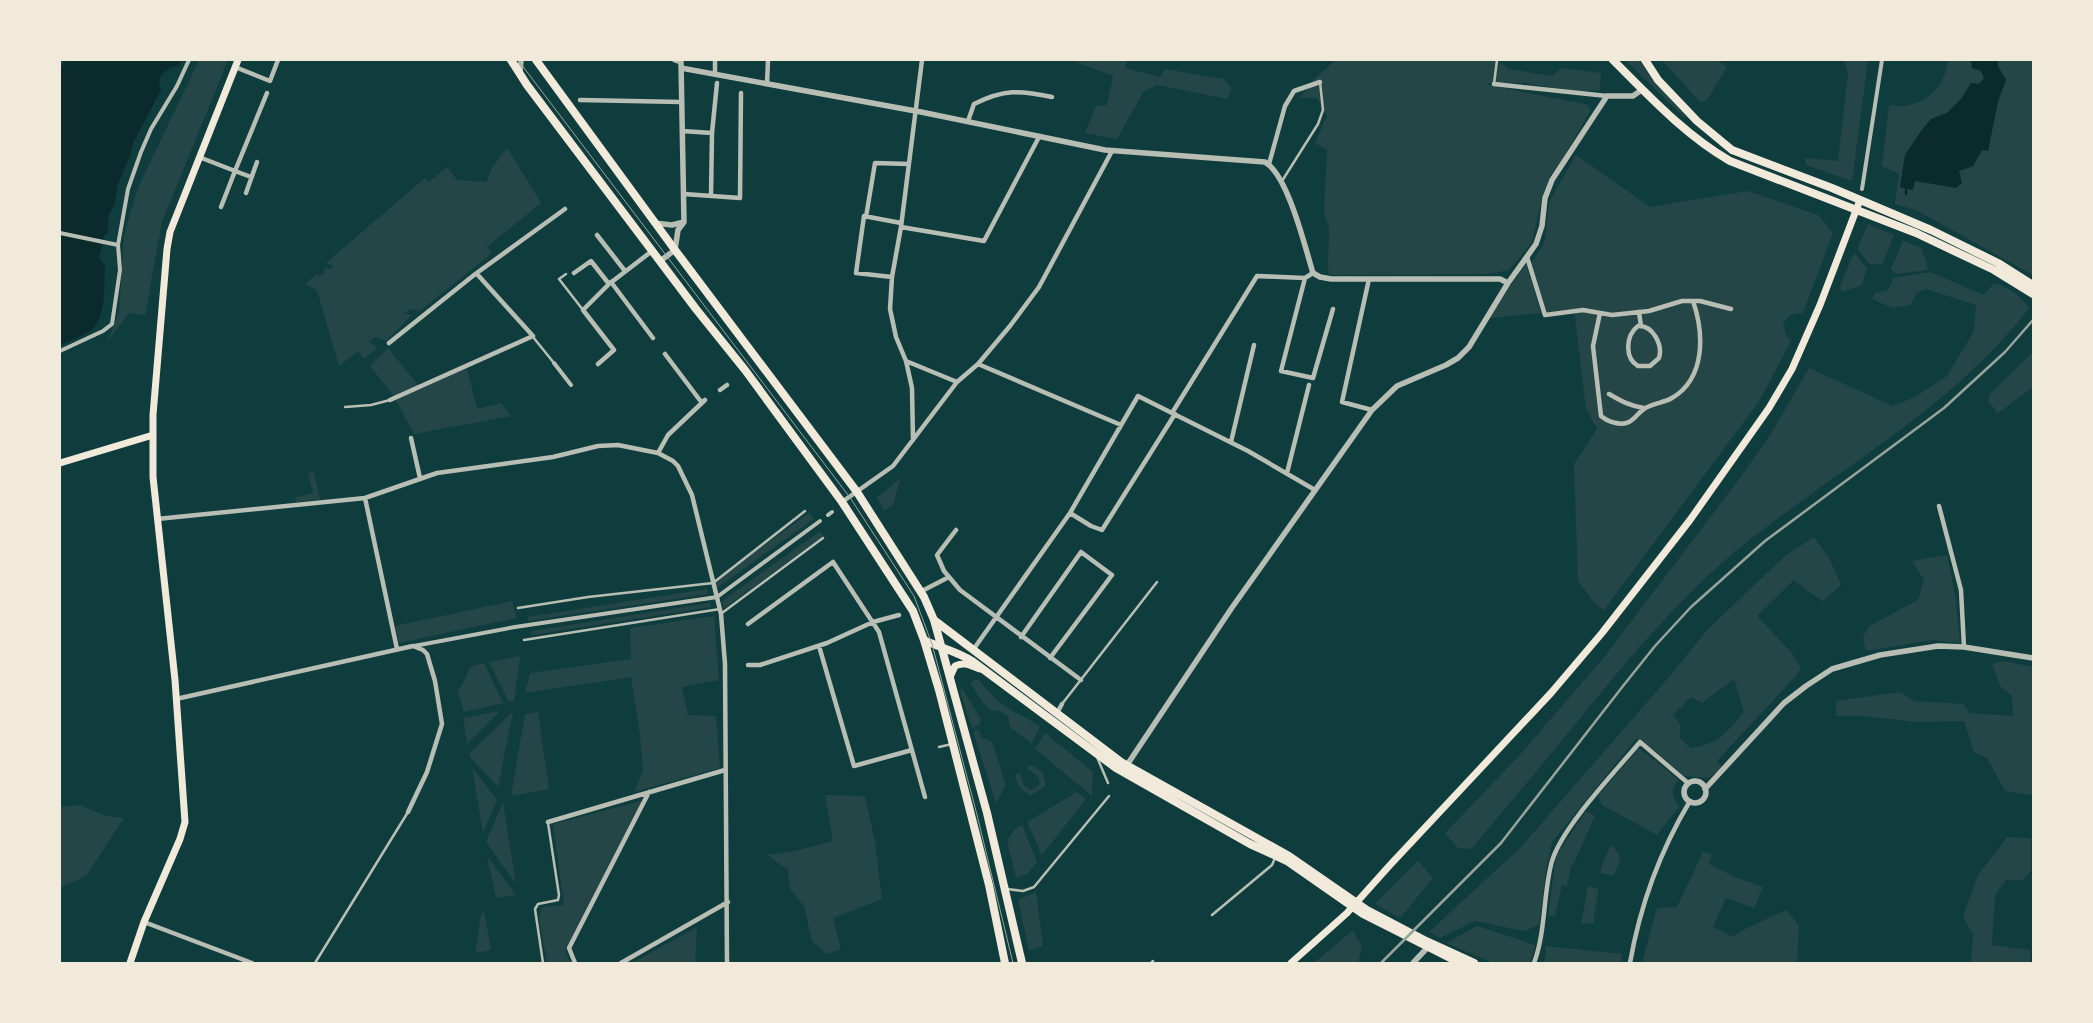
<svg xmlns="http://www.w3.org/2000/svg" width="2093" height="1023" font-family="Lato,sans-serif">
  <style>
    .green { fill: #244646; fill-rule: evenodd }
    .water { fill: #0a2a2b }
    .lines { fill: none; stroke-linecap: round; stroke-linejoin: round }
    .stream { stroke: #0a2a2b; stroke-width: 2.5 }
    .service { stroke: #b8beb3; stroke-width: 2.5 }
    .pedestrian { stroke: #b8beb3; stroke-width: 4 }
    .minor { stroke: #b8beb3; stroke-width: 4.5 }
    .tertiary { stroke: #b8beb3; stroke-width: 5.5 }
    .secondary { stroke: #f1e9da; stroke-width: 7 }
    .primary { stroke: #f1e9da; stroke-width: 8 }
    .tram { stroke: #97a49c; stroke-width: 1 }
    .rail { stroke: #97a49c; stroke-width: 2.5 }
  </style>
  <rect width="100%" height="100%" fill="#0f3d3e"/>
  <!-- green -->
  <path class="green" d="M199,60h29l-66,162 -17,93 -16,-2 -22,29 12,-29 5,-77 13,-46z
    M1071,60h56l-2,8 35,9 5,-8 59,10 8,9 -5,11 -69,-14 -14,6 -27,48 -32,-6 11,-27 11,-1 6,-29z
    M1336,60h160l13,9 43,7 9,-8 40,5 -1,17 -20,2 -55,-9h-37v2l101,20 -1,3 3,2 -31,53 -10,13 -8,21 -10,46 -23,27 -20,4 -159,1 -2,-3 1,-45 -5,-14 3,-63 -12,-7 12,-27 -10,-18h-17l14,-19z
    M1625,60h14l8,13 39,44 -1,1z
    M1662,60h55l10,7 -20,33 -6,3z
    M1844,60h24l-16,121 -46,-16 -1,-7 33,3 10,-88z
    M1948,60h23l1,8 9,3 3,7 -5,6 -8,-1 -9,15 -15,15 -16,6 -9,11 -17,25 -5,32 12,3 3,-9 58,-15 9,-16 6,1 10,-50 8,-21 -8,-14 -1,-6h36v215l-117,-65 -21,-6 4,-30 -17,-8 7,-61c5,0 11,2 16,1 24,-3 41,-23 43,-46z
    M507,147l34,56 -54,44 5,6 -72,58 -10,-2 -6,5 8,1 -26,26 -11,-4 -6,5 9,5 -14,12 -6,-8 -19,15 -22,-76 -13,-6 15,-11v4l6,-4 -1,-6 6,2 3,-3 -7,-3 99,-85 4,4 18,-15 10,13 30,2 5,-14z
    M1576,155l74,52 98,-16 70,24 15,18 -30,80 -13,2 -7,8 3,12 5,6 -31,59 -156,210 -8,-5 -18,-24 -4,-117 23,-35 -11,-20 -12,-100 -27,3 -16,-48 14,-23 4,-39z
    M1868,224l26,11 -12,29h-12l-13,-15z
    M1903,241l19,7 6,22 -32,4 -5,-5z
    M1854,253l13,15 -5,17 -20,7 -2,-6z
    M1526,263l15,50 -52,5z
    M1930,272l54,23 10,-12c16,5 25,11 35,25 -77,102 -201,166 -298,247 -58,50 -106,108 -154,167 -35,43 -70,85 -106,127l-13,-1 -13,-15 73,-76 87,-101 132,-174 34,-48 38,-66 84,38 22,-9 32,-21 27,-45 2,-26 -50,-16 -9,4 -7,12 -17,3 -21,-9 3,-6 11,-2 6,-7v-6z
    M388,348l33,41 46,-21 10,41 24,-6 10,13 -97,18 -21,-39 -23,-29z
    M2033,352v35l-35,26 -10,-12 2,-7z
    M314,472l6,27 -24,3 -1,-5 18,-4 -5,-20z
    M900,479l-7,26 -9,6 -7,-14z
    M809,513l5,6 -97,69 -1,-8z
    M820,531l4,5 -100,72 -2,-7z
    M1814,537l16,23 11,25 -18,16 -16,-10 -13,-11 -37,36 34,36 10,16 -8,11 -76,82 5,6 -13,11 -25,-2 -42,-36 -6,-1 -84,103 -5,22 -8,61 -15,6 -49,-10 -35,17 -11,-6 91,-84 143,-164 46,-56 76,-72zM1734,679l10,33c-17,20 -26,32 -53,36l-11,-10v-14l-7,-9 18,-18 11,6z
    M1947,555l9,46 4,42 -27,-3 -67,11 -3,-15 8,-11 47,-25 6,-20 -12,-19z
    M707,589l1,5 -180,27v-4z
    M512,601l4,17 -117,25 -4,-17z
    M710,603l1,4 -179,28 -1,-4z
    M714,616l5,64 -37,7 6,28 28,1 4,52 -86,24 9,-22 -3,-34 -9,-59 -106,16 5,-20 101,-14 -1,-31z
    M520,656l-6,45 -5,1 -20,-40z
    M2003,661l30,6v118l-2,10 -26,-4 -18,-33 -13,-6 -10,-31 -46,1 -56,-6h-26v-15l64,-9 14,9 50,3 5,9 44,3 -1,-20 -12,-10 -8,-22z
    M484,663l19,40 -39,9 -6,-20 13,-26z
    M978,679c10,13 23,26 38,34 9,5 16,7 24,13l-8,18 -23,-18v-9l-11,-7 -6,1 -8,-7 -14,-21z
    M962,688l19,31 -2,6 -7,3 -12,-37z
    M500,711l-33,33 -4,-26z
    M513,711l-15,76 -28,-30v-4z
    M538,712l11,77 -38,7 14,-82z
    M978,729l4,9 10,4 14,43 -10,18 -23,-71z
    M1045,733l48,39 -1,24 -57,-47z
    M1639,748l40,32c-9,8 -7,18 0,27l-22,28 -55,-30 -4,-9z
    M1032,765l11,8 3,13 -16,10 -11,-9 -4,-12 5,-3 3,13 8,5 9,-6 -2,-8 -11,-8z
    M472,767l25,33 -14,33z
    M1077,792l9,7 -44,56 -15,-33z
    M825,795l40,1 10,46 7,57 -49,19 8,31 -15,5 -14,-13 -8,-35 -14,-17 -2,-19 -21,-15 28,-4 38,-10z
    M645,800l-80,150 5,13h-23l-8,-45 3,-11 22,-2 -11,-81z
    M503,802l13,82 -30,-42z
    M80,805l26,11 18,2 -38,58 -26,12v-81z
    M1586,811l9,5 -22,49h-2l-4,22 -5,-2 -7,31h-7l8,-60z
    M1022,825l15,37 -10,12 -11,4 -9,-37 7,-11z
    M2007,837l24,1v33l-8,9h-17l-11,15 -3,50 38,5v13h-59l2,-28 -10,-19 15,-41z
    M1611,845c14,13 8,16 3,31l-14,-3 4,-14z
    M1703,852l9,2 -3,10 26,13 28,10 -9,21 -28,-10 -13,29 20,10 10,-7 43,-20 13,15 -2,38h-155l15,-55 20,-1z
    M487,856l29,39 -20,3z
    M1418,861l15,17 -33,40 -25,-14z
    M1588,886l11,3 -4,20 -1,14 -13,1z
    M1036,892l7,54 -14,5 -11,-51z
    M484,911l7,39 -16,3 6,-38z
    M1477,926l58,19 -5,18h-37l-47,-20z
    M697,927l-2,36h-63z
    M1353,930l9,17 -4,16h-44z
    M1545,946l77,8 -1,9h-77l2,-10z"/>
  <!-- water -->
  <path class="water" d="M65,60h117l-3,6 -8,1 -10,8 -2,8 2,7 -28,53 -3,13 -13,30 -2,18 -6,10 -2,20 -3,1 -5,23 6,7c-1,18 1,43 -8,58 -6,11 -26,17 -37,22v-275z
    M1971,60h26l1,6 8,14 -8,21 -10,50 -6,-1 -9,16 -14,5 3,12 -6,5 -41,-7 -2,9 -13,-3 5,-32 17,-25 9,-11 16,-6 15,-15 9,-15 8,1 5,-6 -3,-7 -9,-3z"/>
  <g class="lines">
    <!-- stream -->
    <path class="stream" d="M1906,194v-5"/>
    <!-- service -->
    <path class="service" d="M1494,84l3,-24
      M1282,181l36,-57 5,-14 -3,-28
      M566,274l-7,5 24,31
      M533,337l21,26
      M345,407l26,-2 19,-5
      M518,608l70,-11 125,-14 92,-72
      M722,613l101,-75
      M524,640l196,-31
      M1062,704l95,-122
      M939,747l13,-3
      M1097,757l11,26
      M1007,889l16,2 11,-4 75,-91
      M1212,915l60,-50 3,-7
      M315,963l93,-151
      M543,963l-8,-54 3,-5 20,-4 1,-5 -11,-72
      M1151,963l2,-2"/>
    <!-- pedestrian -->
    <path class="pedestrian" d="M1862,189l20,-129
      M60,233l58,12
      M60,351l43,-20 9,-7 8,-54 -2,-25 10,-56 13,-37 10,-23 26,-43 12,-26
      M554,363l17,22
      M828,515l4,-3
      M414,646l101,-19 202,-30 103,-76"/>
    <!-- minor -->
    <path class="minor" d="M715,60v14
      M235,67l35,14 8,-21
      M767,84l1,-24
      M1494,84l113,12
      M580,100l101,2
      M968,121l6,-17c30,-15 46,-14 78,-7
      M682,131l30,2 -1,63
      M712,133l5,-50
      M199,157l36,14 -14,36
      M1269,164l16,-58 9,-15 26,-9
      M251,177l-16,-6 32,-78
      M246,193l11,-31
      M684,194l56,4 1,-105
      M866,217l9,-54 34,1
      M901,227l83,14 55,-104
      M597,235l28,36
      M1527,257l18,58 38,-5 29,5 37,-4 33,-10h18l31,8
      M574,273l17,-12 18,23
      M892,277l-36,-4 8,-57 37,7
      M1305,278l-24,93 32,7 20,-69
      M1369,279l-27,123 30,8
      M611,282l42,56
      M1639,312l2,14
      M1600,313l-7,33 8,70c7,6 20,10 28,6 6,-3 10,-10 15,-13 8,-6 20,-6 28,-11 34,-20 32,-65 21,-97
      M1638,326c15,-1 25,19 21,32l-9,8h-12c-14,-8 -12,-31 0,-40z
      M389,343l85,-68 91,-66
      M665,354l37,49
      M906,361l51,21
      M598,364l16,-14 -31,-40 26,-26 43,-33
      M978,364l143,61
      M720,390l7,-5
      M1609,394c12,7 21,12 35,14
      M390,400l143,-64 -56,-62
      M1172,413l85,-137 48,2 8,-5
      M411,438l9,40
      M913,440l-1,-52 -6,-27 -10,-24 -6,-28 2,-32 9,-50 21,-167
      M1231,442l23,-97
      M658,453l10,-18 37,-35
      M1287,473l22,-88
      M365,498l32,151
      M842,502l51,-36 64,-84 21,-18 32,-38 29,-39 73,-136
      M1939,506l22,84 3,57
      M1070,513l21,13 11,4 73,-116
      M157,519l208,-21 72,-25 116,-16 45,-11 20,-1 40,8 15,8 5,5 14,29 29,119 4,50 2,299
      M956,530l-19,25 7,16 16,19 121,90
      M920,592l29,-15
      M748,624l85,-62 46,70 46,165
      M1021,637l60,-85 31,23 -62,83
      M819,646l35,120 58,-16
      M973,650l97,-137 68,-117 110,55 67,39
      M748,665h12l67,-22 46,-21 26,-7
      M176,699l237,-53 10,4 4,4 8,27 7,43 -15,48 -19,40
      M1057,713l5,-9
      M548,822l177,-52
      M144,922l108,41
      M575,963l-6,-15 80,-156
      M621,963l107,-61
      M1534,963c12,-32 9,-70 18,-102 10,-34 63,-89 88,-119l48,41
      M1630,963c10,-57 30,-112 60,-162"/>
    <!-- tertiary -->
    <path class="tertiary" d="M681,68l240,44 184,38 160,12c23,13 40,85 48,111l7,4 11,2h169l8,4
      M520,73l1,-13
      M654,223l18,2 12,-3
      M660,261l15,-11 3,-20 6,-8 -3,-160 -6,-2
      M1125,768l106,-159 141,-199 25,-24 49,-21 12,-7 11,-11 39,-64 28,-39 6,-18 3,-28 7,-18 55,-84h26l10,-7
      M1684 792a11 11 0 1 1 22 0a11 11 0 1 1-22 0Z
      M1705,789l79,-86 22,-17 26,-17 48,-14 58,-9 26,1 69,11
      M1413,963l14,-15"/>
    <!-- secondary -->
    <path class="secondary" d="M60,463l93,-28
      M950,677l5,-11c9,-5 16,0 25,3
      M130,963l14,-41 36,-83 5,-17 -10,-142 -22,-203v-62l14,-166 3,-17 68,-172
      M1291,963l56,-50 43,-48 161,-172 51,-60 88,-113 79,-112 23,-39 28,-64 40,-105"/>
    <!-- primary -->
    <path class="primary" d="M511,60l16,25 169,224 49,61 97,132 71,109 11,29 15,50 50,195 16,78
      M536,60l139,190 182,242 67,105 10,23 53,193 35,150
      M1613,60c36,36 72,75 117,101l186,72 78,37 39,24
      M1645,60l13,20 39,41 35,29 100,38 99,42 67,33 35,22
      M934,620l187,142 168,94 78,54 59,31 48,22
      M924,640c16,8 33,11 48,21l144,107 134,76 37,17 76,53 97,49"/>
    <!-- tram -->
    <path class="tram" d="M518,60l333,439 63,97 18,48 45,171 36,148"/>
    <!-- rail -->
    <path class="rail" d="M1381,963l120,-120 122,-157 32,-40 36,-39 74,-66 179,-133 61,-56 28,-32"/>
  </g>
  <!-- border -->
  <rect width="2093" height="1023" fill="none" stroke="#f1e9da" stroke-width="122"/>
</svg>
